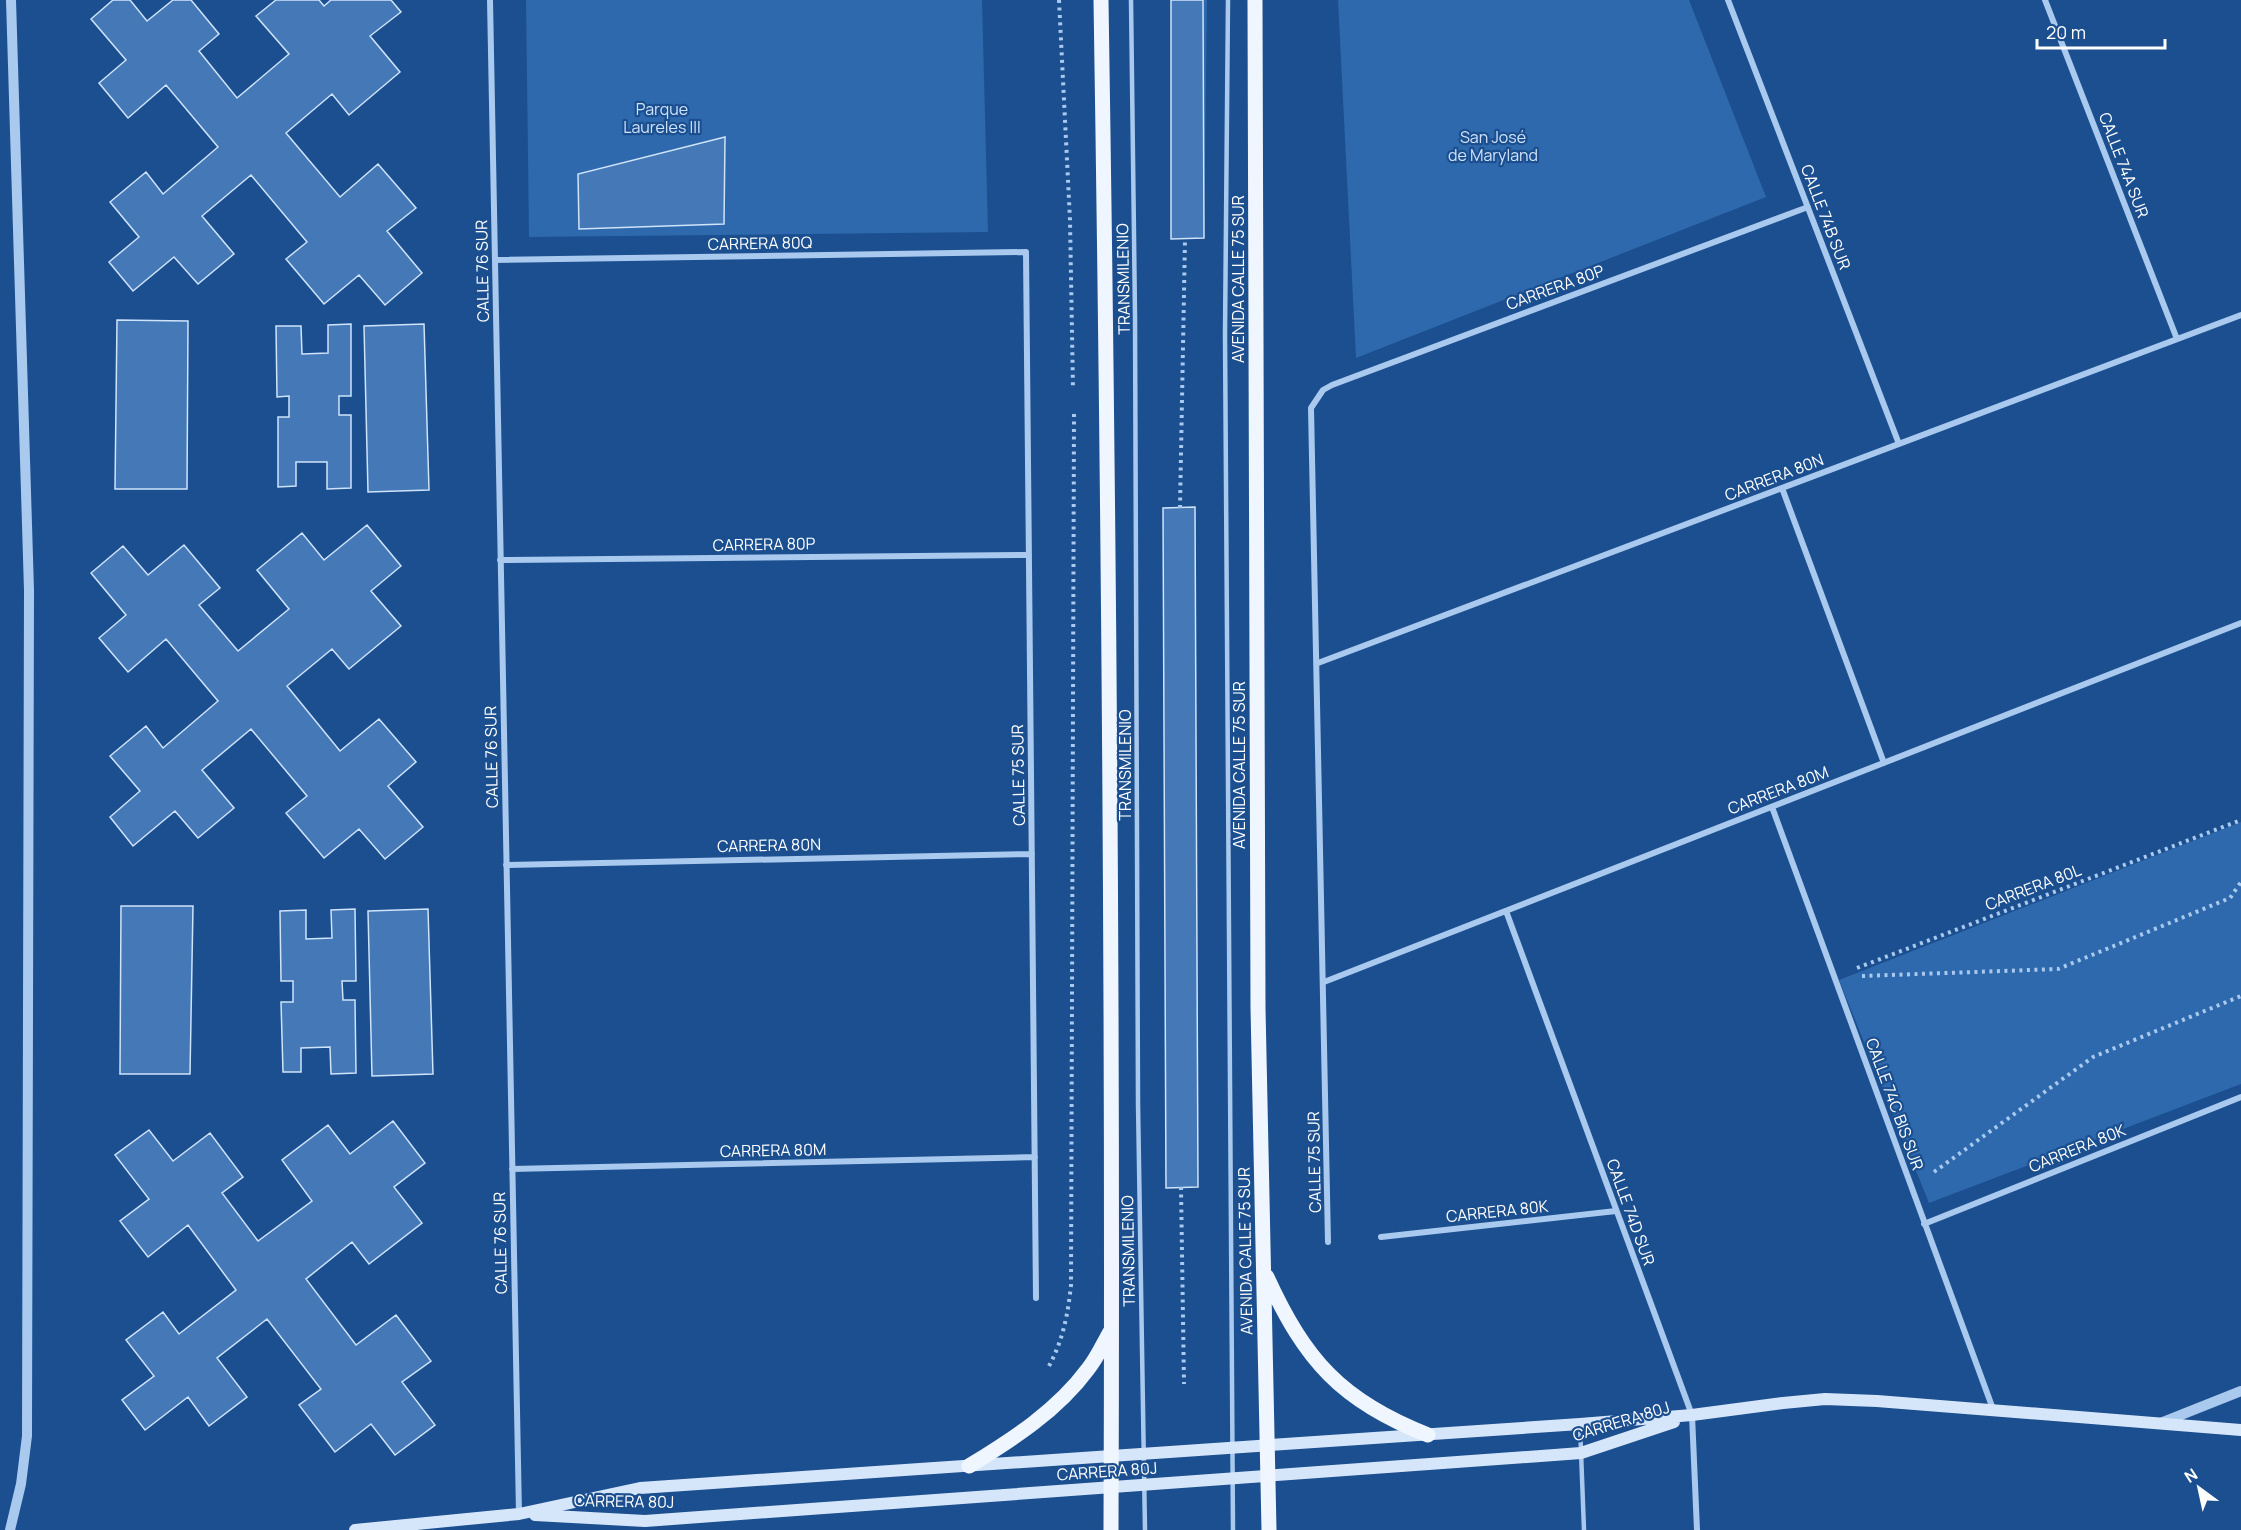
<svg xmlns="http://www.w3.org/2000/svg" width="2241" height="1530" font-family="Manrope,sans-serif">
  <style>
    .green { fill: #2e69ad }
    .building { fill: #4478b7; stroke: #cfe3fa; stroke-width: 1.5 }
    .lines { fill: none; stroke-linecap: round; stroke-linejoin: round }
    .path { stroke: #a9c9ee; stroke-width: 4; stroke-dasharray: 3 4.5; stroke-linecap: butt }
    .service { stroke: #a9c9ee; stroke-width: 4.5 }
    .minor { stroke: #a9c9ee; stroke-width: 6 }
    .tertiary { stroke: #a9c9ee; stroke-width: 10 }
    .secondary { stroke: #d6e6fa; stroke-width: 12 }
    .primary { stroke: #f0f6ff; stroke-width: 15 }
    .labels { text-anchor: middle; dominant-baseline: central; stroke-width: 4.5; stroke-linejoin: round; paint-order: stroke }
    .park-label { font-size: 16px; fill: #cfe3fa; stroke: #1b4f8f }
    .street-label { font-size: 16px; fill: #fff; stroke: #1b4f8f }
  </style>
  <rect width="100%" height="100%" fill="#1b4f8f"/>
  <!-- green -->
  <path class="green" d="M526,0h456l6,232 -459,5z
    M1203,0h4l-3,238z
    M1338,0h351l77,197 -410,161z
    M2241,822v262l-312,119 -90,-223z"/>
  <!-- building -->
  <path class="building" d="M113,0h17l17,21 26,-21h18l28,34 -20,17 38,47 52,-44 -33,-38 20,-16h43l5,6 7,-6h60l10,12 -31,24 30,36 -51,43 -17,-21 -46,39 54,64 38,-33 38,44 -29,23 35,42 -37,32 -26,-30 -35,29 -38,-45 21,-17 -56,-67 -49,41 32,38 -36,30 -24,-27 -41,34 -24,-29 30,-25 -29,-35 36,-30 17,22 55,-47 -52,-62 -38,33 -29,-35 27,-23 -35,-41z
    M1171,0h32l1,238 -33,1z
    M725,137l-1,87 -145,5 -1,-55z
    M117,320l71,1 -1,168h-72z
    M351,324v72h-12v19h12v73l-24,1v-27h-31v24l-18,1v-70h11v-21l-12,1 -1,-71h25l1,28 26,-1v-28z
    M424,324l5,166 -61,2 -4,-166z
    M1195,507l3,680 -32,1 -3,-680z
    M367,525l34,41 -30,25 30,35 -52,43 -17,-20 -45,37 53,65 39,-32 37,43 -28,24 35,41 -38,32 -26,-30 -35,29 -38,-45 21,-17 -56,-67 -49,41 32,38 -36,30 -23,-27 -42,35 -23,-29 30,-26 -30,-35 36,-30 17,22 55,-47 -52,-62 -38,33 -29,-34 27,-23 -35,-42 32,-27 25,29 36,-30 36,43 -21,17 39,46 51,-42 -32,-39 45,-37 22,27z
    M121,906h72l-3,168h-70z
    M355,909l1,72h-14l1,19h12l1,73 -25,1 -1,-27 -29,1v24h-18l-2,-70h12v-21h-12l-1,-70 26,-1v29l26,-1 -1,-28z
    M428,909l5,165 -61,2 -4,-165z
    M393,1121l32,42 -31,24 28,36 -53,41 -17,-22 -46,37 50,66 40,-30 35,46 -29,21 33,43 -40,30 -24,-31 -36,28 -36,-47 22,-16 -54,-70 -50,39 30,39 -38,29 -21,-29 -43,33 -23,-30 32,-24 -28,-36 37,-28 16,22 57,-44 -48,-65 -40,32 -28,-36 29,-22 -34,-44 34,-25 24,31 37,-28 33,44 -21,16 36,48 54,-40 -30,-41 46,-35 22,29z"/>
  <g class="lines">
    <!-- path -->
    <path class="path" d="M1059,0l11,220 3,169
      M1180,508l5,-269
      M1857,968l384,-148
      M1862,976l196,-7 172,-71 11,-16
      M1934,1172l159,-115 148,-61
      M1181,1187l3,197
      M1049,1366c14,-26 19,-52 22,-81l3,-871"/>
    <!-- service -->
    <path class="service" d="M1131,0l4,315 3,788 7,427
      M1228,0l-3,334 8,1196
      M1580,1425l4,105"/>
    <!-- minor -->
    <path class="minor" d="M490,0l29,1514
      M1728,0l171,444
      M2045,0l132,339
      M495,260l531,-8 10,1046
      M1782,488l102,275
      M500,560l529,-5
      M1318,663l923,-348
      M1772,807l221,602
      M506,865l526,-11
      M1506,911l186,504 5,115
      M1324,982l917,-359
      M512,1169l523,-12
      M1924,1224l317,-127
      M1381,1237l235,-26
      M1328,1242l-17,-834 12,-18 9,-5 476,-178"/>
    <!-- tertiary -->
    <path class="tertiary" d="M2158,1424l83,-33
      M10,1530l11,-46 6,-48 2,-846 -18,-590"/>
    <!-- secondary -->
    <path class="secondary" d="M535,1515l110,6 936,-68 93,-31
      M355,1530l164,-16 121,-26 940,-64 112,-9 91,-12 42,-4 52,2 364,29"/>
    <!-- primary -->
    <path class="primary" d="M1101,0c8,510 12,1020 10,1530
      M1255,0l3,1008 11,522
      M1267,1277c38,83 74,124 161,158
      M969,1466c44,-27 88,-55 119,-97 9,-11 15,-25 22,-37"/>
  </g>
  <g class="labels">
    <!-- park labels -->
    <g class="park-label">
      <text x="662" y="109">Parque<tspan x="662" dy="18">Laureles III</tspan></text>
      <text x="1493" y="137">San José<tspan x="1493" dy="18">de Maryland</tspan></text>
    </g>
    <!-- street labels -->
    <g class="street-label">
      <text transform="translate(2124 165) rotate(69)">CALLE 74A SUR</text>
      <text transform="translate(1826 217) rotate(69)">CALLE 74B SUR</text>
      <text transform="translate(760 243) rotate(-1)">CARRERA 80Q</text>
      <text transform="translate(482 271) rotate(-91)">CALLE 76 SUR</text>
      <text transform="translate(1123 279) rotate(-91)">TRANSMILENIO</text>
      <text transform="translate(1238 279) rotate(-90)">AVENIDA CALLE 75 SUR</text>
      <text transform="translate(1555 287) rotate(-20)">CARRERA 80P</text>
      <text transform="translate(1774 477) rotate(-21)">CARRERA 80N</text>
      <text transform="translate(764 544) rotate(-1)">CARRERA 80P</text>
      <text transform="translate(491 757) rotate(-91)">CALLE 76 SUR</text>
      <text transform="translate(1125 765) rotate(-90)">TRANSMILENIO</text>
      <text transform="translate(1239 765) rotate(-90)">AVENIDA CALLE 75 SUR</text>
      <text transform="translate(1018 775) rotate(-91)">CALLE 75 SUR</text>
      <text transform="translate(1778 790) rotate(-21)">CARRERA 80M</text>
      <text transform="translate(769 845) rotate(-1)">CARRERA 80N</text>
      <text transform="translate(2033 887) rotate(-21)">CARRERA 80L</text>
      <text transform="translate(1895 1104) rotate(70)">CALLE 74C BIS SUR</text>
      <text transform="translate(2077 1148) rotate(-22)">CARRERA 80K</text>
      <text transform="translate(773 1150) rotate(-1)">CARRERA 80M</text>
      <text transform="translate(1314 1162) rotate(-91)">CALLE 75 SUR</text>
      <text transform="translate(1497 1211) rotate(-6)">CARRERA 80K</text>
      <text transform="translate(1631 1212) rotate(70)">CALLE 74D SUR</text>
      <text transform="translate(500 1243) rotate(-91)">CALLE 76 SUR</text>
      <text transform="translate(1128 1251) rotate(-91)">TRANSMILENIO</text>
      <text transform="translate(1245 1251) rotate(-91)">AVENIDA CALLE 75 SUR</text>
      <text transform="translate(1621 1421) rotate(-17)">CARRERA 80J</text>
      <text transform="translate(1107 1471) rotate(-4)">CARRERA 80J</text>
      <text transform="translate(624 1501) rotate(1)">CARRERA 80J</text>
    </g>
  </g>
  <!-- north arrow -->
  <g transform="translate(2199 1488) rotate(327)" stroke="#1b4f8f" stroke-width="4.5" paint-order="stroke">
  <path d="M0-4.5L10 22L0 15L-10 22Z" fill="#ffffff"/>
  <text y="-9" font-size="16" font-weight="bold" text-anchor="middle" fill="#ffffff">N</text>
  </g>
  <!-- scale -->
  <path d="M2037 39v9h128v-9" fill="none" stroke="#ffffff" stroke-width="3"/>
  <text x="2046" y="39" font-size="18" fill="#ffffff" stroke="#1b4f8f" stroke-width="4.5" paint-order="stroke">20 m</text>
</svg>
